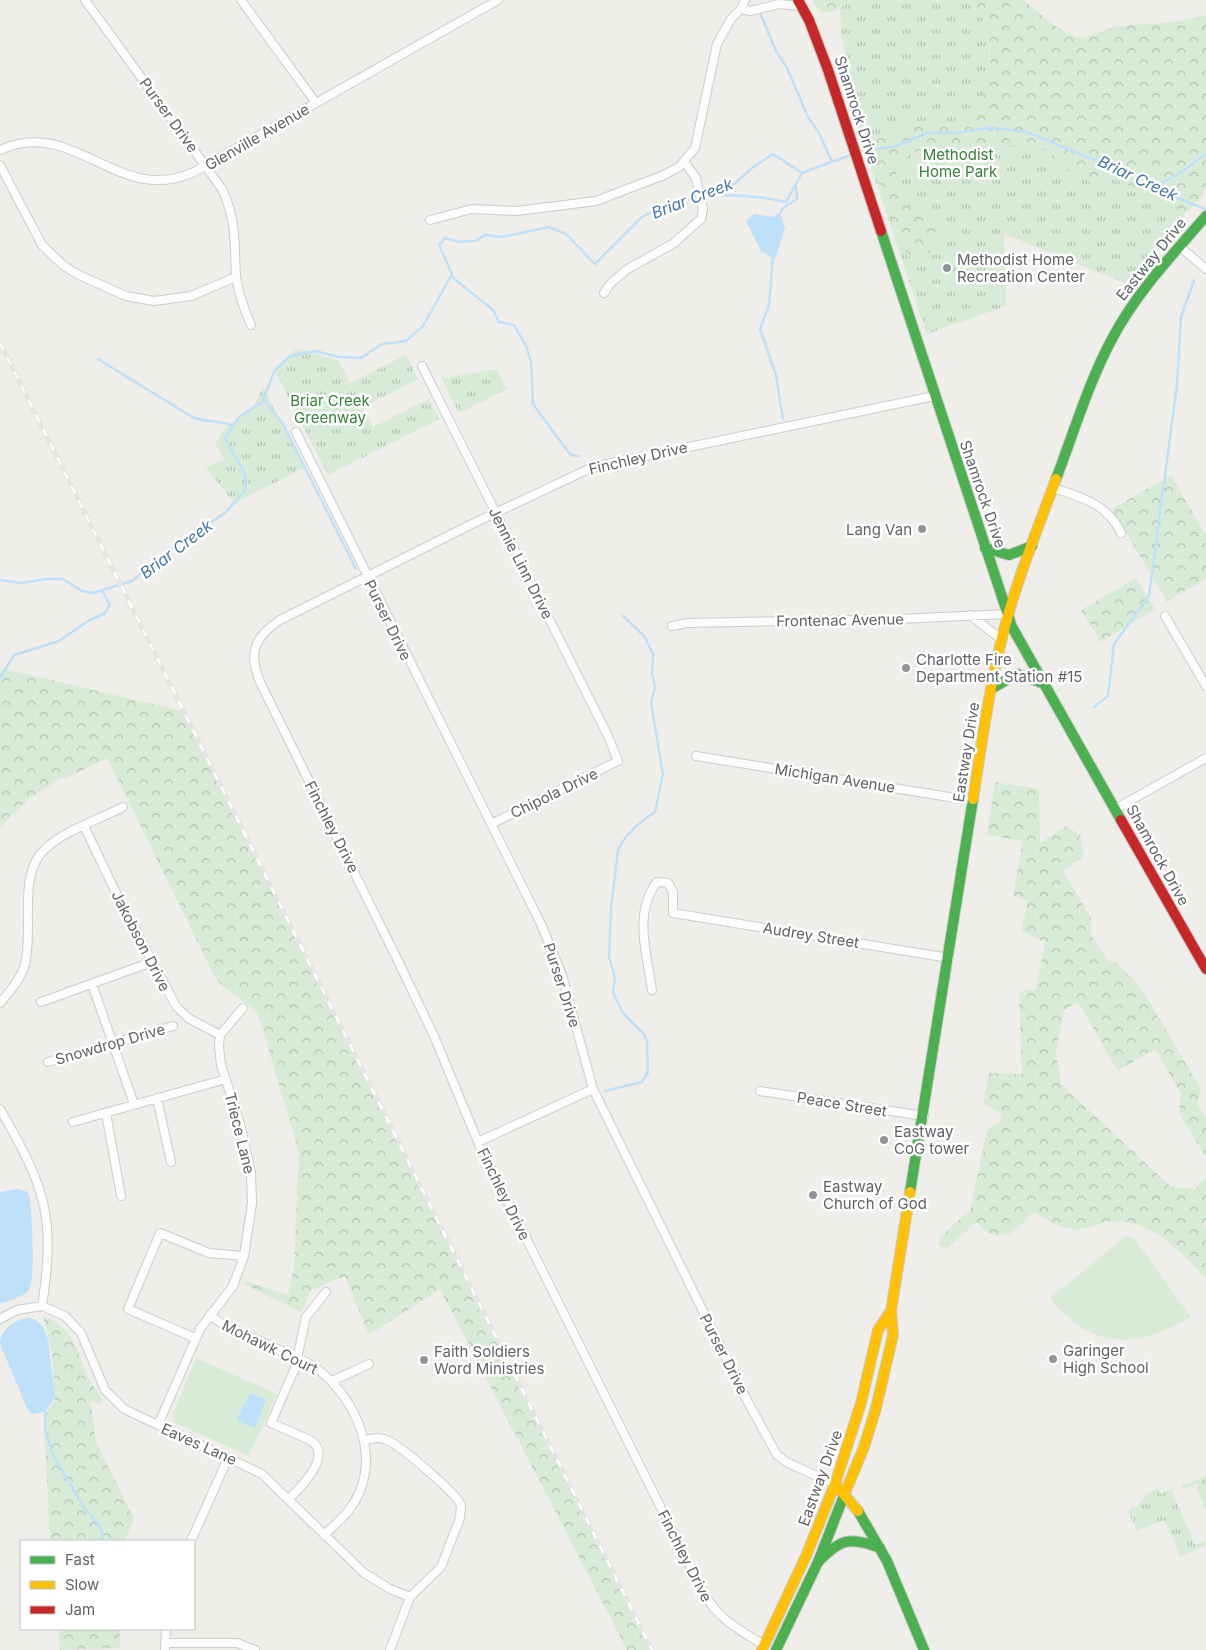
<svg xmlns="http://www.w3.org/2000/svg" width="1206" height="1650" font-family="Inter,sans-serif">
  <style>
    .grass { fill: url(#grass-tufts) }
    .forest { fill: url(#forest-crowns) }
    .pitch { fill: #d8ebd6 }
    .water { fill: #bfe0f9 }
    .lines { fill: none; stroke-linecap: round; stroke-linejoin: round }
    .stream { stroke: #bfe0f9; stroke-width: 2.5 }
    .street-casing { stroke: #cbcccc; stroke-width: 10 }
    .fast-casing { stroke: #cacacb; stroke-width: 12 }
    .slow-casing { stroke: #cacacb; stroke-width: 12 }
    .jam-casing { stroke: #cacacb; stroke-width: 12 }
    .street { stroke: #fdfcfc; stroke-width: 8 }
    .fast { stroke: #4caf50; stroke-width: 10 }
    .slow { stroke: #ffc107; stroke-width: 10 }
    .jam { stroke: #c62828; stroke-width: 10 }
    .rail-casing { stroke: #e4e4e4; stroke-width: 4.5 }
    .rail { stroke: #fff; stroke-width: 2.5; stroke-dasharray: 8; stroke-linecap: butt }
    .poi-dot { fill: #919496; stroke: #fff; stroke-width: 2 }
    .labels { text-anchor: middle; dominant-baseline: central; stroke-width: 5; stroke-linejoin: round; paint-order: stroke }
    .street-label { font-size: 15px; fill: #5f6368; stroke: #fff }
    .park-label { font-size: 15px; fill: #348238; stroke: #fff }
    .poi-label { font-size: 15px; fill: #5f6368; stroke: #fff; text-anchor: start }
    .water-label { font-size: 16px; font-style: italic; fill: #4174aa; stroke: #fff }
  </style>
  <defs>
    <pattern id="grass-tufts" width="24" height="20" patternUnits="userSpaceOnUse" patternTransform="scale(1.25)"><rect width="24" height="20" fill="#d8ebd6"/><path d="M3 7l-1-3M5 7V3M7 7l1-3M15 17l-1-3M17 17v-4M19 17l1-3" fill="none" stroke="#b2c2b1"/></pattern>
    <pattern id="forest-crowns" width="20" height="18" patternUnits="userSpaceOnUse" patternTransform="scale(1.25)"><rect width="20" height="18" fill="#d8ebd6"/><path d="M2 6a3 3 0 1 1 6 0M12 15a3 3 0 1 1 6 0" fill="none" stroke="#b2c2b1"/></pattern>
  </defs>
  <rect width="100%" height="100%" fill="#efeeea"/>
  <!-- grass -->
  <path class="grass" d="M851,0h115c26,20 24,47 23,76l204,126 -68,81 -121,-49 2,72 -79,28 -80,-238 5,-10 -11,-53 -1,-25z
    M297,348l42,13 11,22 56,-28 12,24 -55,28 10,20 56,-28 10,20 -111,56 -53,-104z
    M497,369l10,20 -48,24 -20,-40 6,5z
    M263,387l41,81 -64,32 -4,5 -30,-37 18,-9 -9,-16 10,-15 27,-19z
    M1206,1476v33l-10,-21 2,-1 -1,-4 -14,7 -2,-4z
    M1158,1488l3,6 10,-5 24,56 11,-5v5l-25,12 -17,-37 -27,11 -9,-20 4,-2 -1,-3 4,2 13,-15z"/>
  <!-- forest -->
  <path class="forest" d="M813,0h38l-18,12 -10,1 -8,-7z
    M966,0h57l35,28 20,10 11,-2 27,-10 51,-3 39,-7v171l-4,9 -19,21 -11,-10 -59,-29 -17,5 -20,-6 -28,-26 -22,-6 -98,3 -17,5 -11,10 -4,11 5,20 7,11 34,19 2,8 -14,20 -11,7 -12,-3 -41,-109c4,-7 40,-20 49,-21 17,-2 34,-1 51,-1 26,-34 38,-95 0,-125z
    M1171,475l35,60v44l-39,22 -55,-92z
    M1136,578l19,31 -54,33 -20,-32z
    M0,668l182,43 470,939h-25l-187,-361 -71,46 -24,-59 -34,14 -10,22 -57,-28 1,-3 43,14 6,-28 5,-114 -41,-140 -41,-32 -110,-223 -40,20h-6l-31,20 -30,29z
    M995,782l44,7 1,54 26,-17 14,9 4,21 -21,15 28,47v17l16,25 11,4 23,24 60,101 -4,16 9,12v40l-27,-44 2,-19 -26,-45 -37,22 -40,-69 -14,8 -8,42 5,32 110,103 25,2 10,-12v45l-2,3 2,3v50c-26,-25 -53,-59 -93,-57 -11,1 -22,7 -34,8 -16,2 -32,-10 -46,-17 -11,12 -25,31 -44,21 -5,-2 -9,-8 -13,-11l-29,26 -8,-2 1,-9 30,-27 17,-80 13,-9 2,-7 -19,-11 6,-30 33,1 -3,-82 17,-3 9,-47 -24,-11 7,-30 -15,-6 10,-54 -36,-6z
    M43,1316c34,12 32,34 46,63 4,7 9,14 13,20l-2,5 -9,-2 5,40 38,77 -10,22h-74l-6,-123 11,-19 -3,-46z
    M58,1629h62v19l-60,2z"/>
  <!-- pitch -->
  <path class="pitch" d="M1126,1236l7,1 5,7 53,73c-55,32 -98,34 -141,-19z
    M196,1358l81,36 -28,62 -74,-33 -3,-6z"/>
  <!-- water -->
  <path class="water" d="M780,213l5,15 -10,31 -14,-8 -15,-30 8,-7 18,3z
    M18,1189l10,3 2,6c1,17 7,81 -2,93 -5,6 -21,10 -28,13v-112z
    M29,1318l7,2 7,7 5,12 7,58 -10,15 -13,2 -4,-4 -28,-66c1,-15 15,-25 29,-26z
    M250,1393l16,7 -11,28 -19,-8z"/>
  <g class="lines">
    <!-- stream -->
    <path class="stream" d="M761,15l15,36 11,17 21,49 11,16 13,29
      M858,152l38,-6 31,-13h27l36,-5 37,4 62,26 31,8 31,16 16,12 39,15
      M802,173l51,-19
      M1156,186l24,-13 26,-19
      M707,196c27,-2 52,0 79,6l16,-29
      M779,216l4,-8 14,-9 -1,-13
      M773,256l-4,49 -9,24 16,46 7,44
      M451,276l42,34 6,12 15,3 12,21 5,16 2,42 33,45 5,6 8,1
      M98,359l94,58c14,6 24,2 41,9
      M263,399l20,25 73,145
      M0,580l22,3 24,-4h17l19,12 11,2 39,-12 36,-30 57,-38 21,-24 -2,-17 -19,-34 14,-21 23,-15 13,-32 15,-14 25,-5 24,6 22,1 21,-14 24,-3 17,-15 29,-52 -13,-29 6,-7 14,4 16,-1 10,-6 17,2 47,-10 17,7 29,30 47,-47 25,-13 36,-7 31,-13 18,-16 21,-14 29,19
      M0,678l14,-23 45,-14 29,-20 16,-7 6,-9 -8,-15
      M1094,707l14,-11 6,-52 35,-48 28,-211 4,-68 13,-37
      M605,1091l37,-9 6,-10 -1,-31 -3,-7 -21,-21 -8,-16 -2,-5 2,-14 -6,-21 2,-48 7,-58c6,-16 23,-30 37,-39l8,-38 -12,-71 4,-16 -3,-14 1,-19 -9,-18 -21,-20
      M45,1409v20l8,26 32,54 14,16 3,8v8"/>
    <!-- street casing -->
    <g class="street-casing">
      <path id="street" d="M85,0l137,189c15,33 12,52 14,87 2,17 8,33 15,49
        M241,0l75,103
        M741,9l9,2 29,-7 22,2
        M0,150c75,-34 118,57 194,22l304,-172
        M0,165l42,80 22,21 15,9 47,21 28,5 37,-5 45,-19
        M430,220l42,-11 45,2 79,-10 68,-26 15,-8 16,-19 22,-104 14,-25 10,-10 4,-9
        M1179,246l27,23
        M604,293l6,-9 16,-14 48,-27 27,-24 2,-10 -7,-31 -11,-15
        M422,366l186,370 10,25 -127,63
        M296,432l245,492 21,51 31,114 156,315 28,51 11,8 47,21
        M1053,488c28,9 55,16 68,45
        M970,615l32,25
        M1165,616l41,70
        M672,626l15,-3 211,-4 110,-5
        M696,756l278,45
        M1115,809l91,-51
        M84,826l33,69 59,111 12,12 32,17
        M92,984l42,120
        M652,990c-5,-36 -19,-77 5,-108l11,1 5,9v21l276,45
        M41,1002l111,-40
        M0,1003c10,-12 21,-24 25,-39 9,-34 -8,-90 20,-115 20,-19 53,-29 78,-42
        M48,1062l125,-36
        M760,1091l164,25
        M157,1098l14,64
        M0,1109c45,78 56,107 42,197
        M106,1113l15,83
        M73,1122l153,-43
        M478,1142l115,-53
        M210,1315l11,8 91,42c45,31 74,97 37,145 -7,9 -16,17 -25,25
        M0,1319l17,-9 25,-4 23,10 16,17 24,57 19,19 138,65 102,99 26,16 20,8
        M195,1338l-67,-29 32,-76 49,20 35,3
        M332,1381l37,-17
        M158,1425l42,-96 33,-43 11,-30 8,-53 -1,-30 -11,-49 -19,-59 -2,-19 1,-11 23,-27
        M365,1441c6,-3 12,-4 19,-2 13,3 72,54 77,66l-1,13 -19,49 -31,30
        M289,1499c12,-12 45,-44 21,-59l-39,-17 24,-55 11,-51 20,-25
        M191,1541l37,-83
        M166,1643h71l18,7
        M764,1645c-25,-15 -47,-27 -61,-53l-225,-450 -44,-106 -35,-73 -138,-279c-13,-30 -8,-46 19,-64l192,-96 121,-57 341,-71
        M165,1650l1,-21
        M390,1650l20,-53"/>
    </g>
    <!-- fast casing -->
    <g class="fast-casing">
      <path id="fast" d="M881,231l131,396 109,193
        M1056,479c18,-47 33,-98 57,-142 24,-45 60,-83 93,-121
        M985,548l24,7 23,-9
        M991,689l26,-15 28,10
        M910,1192l63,-393
        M858,1511l29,50 37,89
        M818,1562c22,-23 32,-26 62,-14
        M776,1650l42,-88 27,-69"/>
    </g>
    <!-- slow casing -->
    <g class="slow-casing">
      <path id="slow" d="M973,799c10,-63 18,-126 36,-187 13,-46 31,-89 47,-133
        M845,1493l19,-46 12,-39 17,-73 -2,-24 19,-119
        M858,1511l-23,-27 26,-81 17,-73 13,-19
        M762,1650l44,-94 29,-72"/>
    </g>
    <!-- jam casing -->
    <g class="jam-casing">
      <path id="jam" d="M798,0l11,20 19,50 53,161
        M1121,820l85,149"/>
    </g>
    <!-- street -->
    <use href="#street" class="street"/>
    <!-- fast -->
    <use href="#fast" class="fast"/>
    <!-- slow -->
    <use href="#slow" class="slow"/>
    <!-- jam -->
    <use href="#jam" class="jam"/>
    <!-- rail casing -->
    <g class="rail-casing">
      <path id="rail" d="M0,343l652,1307"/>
    </g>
    <!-- rail -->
    <use href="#rail" class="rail"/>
  </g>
  <!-- markers -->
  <g class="poi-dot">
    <circle cx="947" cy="268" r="5"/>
    <circle cx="922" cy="529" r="5"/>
    <circle cx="906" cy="668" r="5"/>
    <circle cx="884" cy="1140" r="5"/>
    <circle cx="813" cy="1195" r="5"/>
    <circle cx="1053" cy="1359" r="5"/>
    <circle cx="424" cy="1360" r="5"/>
  </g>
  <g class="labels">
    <!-- street labels -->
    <g class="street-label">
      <text transform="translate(857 110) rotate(72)">Shamrock Drive</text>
      <text transform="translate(169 115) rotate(54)">Purser Drive</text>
      <text transform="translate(257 137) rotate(-30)">Glenville Avenue</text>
      <text transform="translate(1151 259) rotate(-51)">Eastway Drive</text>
      <text transform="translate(638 458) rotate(-13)">Finchley Drive</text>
      <text transform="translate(983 494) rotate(71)">Shamrock Drive</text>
      <text transform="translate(521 563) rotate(63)">Jennie Linn Drive</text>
      <text transform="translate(388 620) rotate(64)">Purser Drive</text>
      <text transform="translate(840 620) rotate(-1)">Frontenac Avenue</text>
      <text transform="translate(966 752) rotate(-81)">Eastway Drive</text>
      <text transform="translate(835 778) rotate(9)">Michigan Avenue</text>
      <text transform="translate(554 793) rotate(-26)">Chipola Drive</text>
      <text transform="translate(332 827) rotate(63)">Finchley Drive</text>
      <text transform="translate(1158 855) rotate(61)">Shamrock Drive</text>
      <text transform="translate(811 935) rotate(9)">Audrey Street</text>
      <text transform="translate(141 941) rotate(63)">Jakobson Drive</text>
      <text transform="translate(562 985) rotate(72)">Purser Drive</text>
      <text transform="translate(110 1044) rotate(-16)">Snowdrop Drive</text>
      <text transform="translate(842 1104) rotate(9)">Peace Street</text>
      <text transform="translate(240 1133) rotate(76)">Triece Lane</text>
      <text transform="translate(504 1194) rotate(64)">Finchley Drive</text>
      <text transform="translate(270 1347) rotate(26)">Mohawk Court</text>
      <text transform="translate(724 1354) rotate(63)">Purser Drive</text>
      <text transform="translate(199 1444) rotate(24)">Eaves Lane</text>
      <text transform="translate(820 1478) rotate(-70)">Eastway Drive</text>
      <text transform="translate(685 1556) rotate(63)">Finchley Drive</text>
    </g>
    <!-- park labels -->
    <g class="park-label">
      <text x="958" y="154">Methodist<tspan x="958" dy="17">Home Park</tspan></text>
      <text x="330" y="400">Briar Creek<tspan x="330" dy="17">Greenway</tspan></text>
    </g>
    <!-- poi labels -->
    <g class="poi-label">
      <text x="957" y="259">Methodist Home<tspan x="957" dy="17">Recreation Center</tspan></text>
      <text x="912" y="529" text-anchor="end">Lang Van</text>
      <text x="916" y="659">Charlotte Fire<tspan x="916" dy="17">Department Station #15</tspan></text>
      <text x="894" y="1131">Eastway<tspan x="894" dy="17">CoG tower</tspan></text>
      <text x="823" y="1186">Eastway<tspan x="823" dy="17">Church of God</tspan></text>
      <text x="1063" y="1350">Garinger<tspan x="1063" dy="17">High School</tspan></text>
      <text x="434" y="1351">Faith Soldiers<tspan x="434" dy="17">Word Ministries</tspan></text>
    </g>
    <!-- water labels -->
    <g class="water-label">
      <text transform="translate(1138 178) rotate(25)">Briar Creek</text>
      <text transform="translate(692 198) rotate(-21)">Briar Creek</text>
      <text transform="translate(176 549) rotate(-37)">Briar Creek</text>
    </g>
  </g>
  <!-- legend -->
  <rect x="20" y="1540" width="175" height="90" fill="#ffffff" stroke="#bfc1c3"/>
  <rect x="30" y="1556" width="25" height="8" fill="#4caf50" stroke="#bfc1c3"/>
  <text x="65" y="1565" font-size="15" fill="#5f6368">Fast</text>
  <rect x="30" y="1581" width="25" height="8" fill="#ffc107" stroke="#bfc1c3"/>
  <text x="65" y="1590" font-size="15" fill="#5f6368">Slow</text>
  <rect x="30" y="1606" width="25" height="8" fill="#c62828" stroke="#bfc1c3"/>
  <text x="65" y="1615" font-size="15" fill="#5f6368">Jam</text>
</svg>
